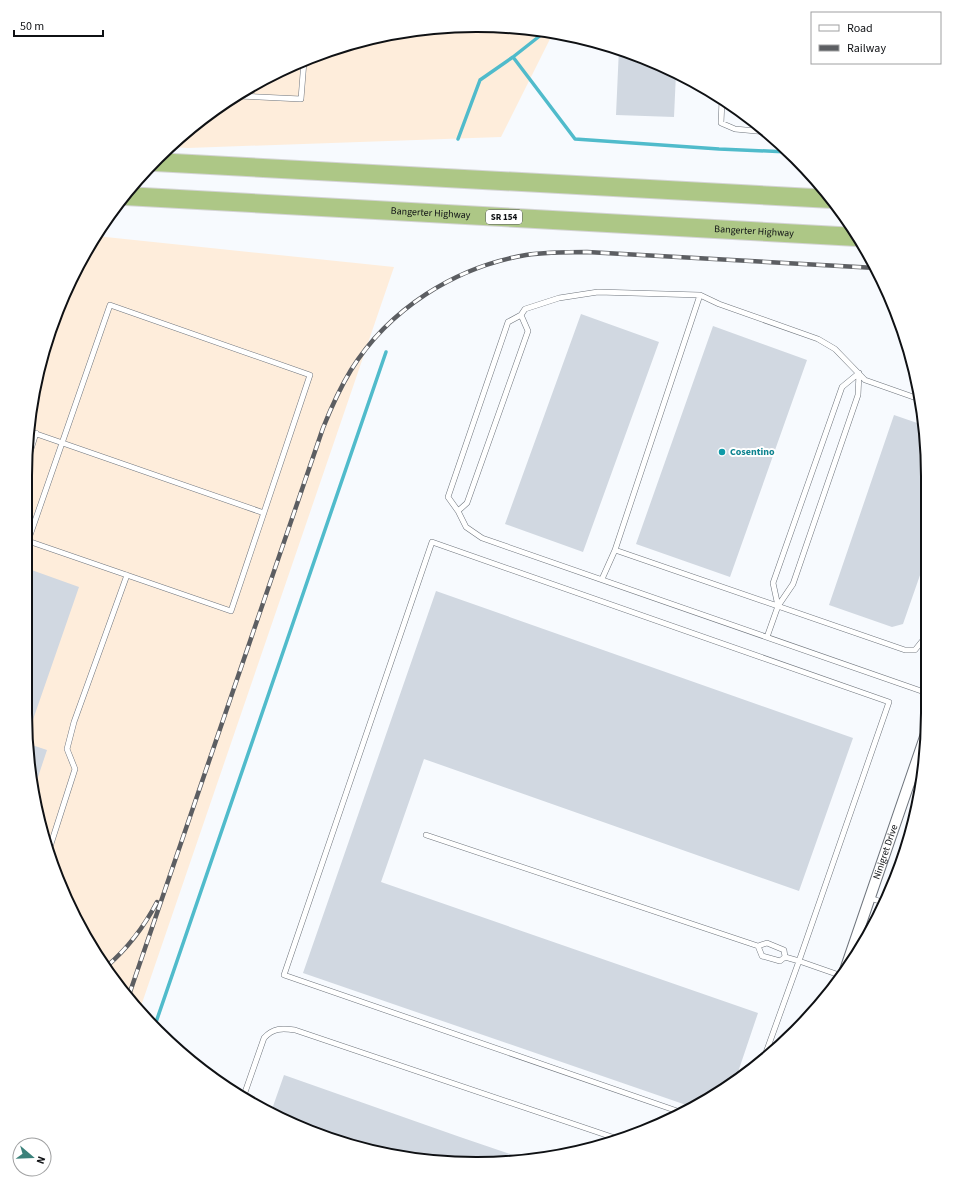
<svg xmlns="http://www.w3.org/2000/svg" width="953" height="1189" font-family="'Source Sans 3',sans-serif">
  <style>
    .industrial { fill: #feeddb }
    .lines { fill: none; stroke-linecap: round; stroke-linejoin: round }
    .stream { stroke: #50bbcb; stroke-width: 3.5 }
    .building { fill: #d1d8e1 }
    .lane-casing { stroke: #6e747c; stroke-width: 6 }
    .street-casing { stroke: #6e747c; stroke-width: 12 }
    .highway-casing { stroke: #d4d4d5; stroke-width: 20 }
    .lane { stroke: #fff; stroke-width: 5 }
    .street { stroke: #fff; stroke-width: 10 }
    .highway { stroke: #adc786; stroke-width: 18 }
    .rail-casing { stroke: #5c5e62; stroke-width: 4.5 }
    .rail { stroke: #fff; stroke-width: 3; stroke-dasharray: 9; stroke-linecap: butt }
    .culture-dot { fill: #0f9aa8; stroke: #fff; stroke-width: 1.5 }
    .labels { text-anchor: middle; dominant-baseline: central; stroke-width: 4; stroke-linejoin: round; paint-order: stroke }
    .shield { fill: #fff; stroke: #57585a; stroke-width: 1 }
    .shield-label { font-size: 9px; font-weight: bold; fill: #0f1114 }
    .street-label { font-size: 10px; fill: #0f1114; stroke: #fff }
    .culture-label { font-size: 10px; font-weight: bold; fill: #0d838f; stroke: #fff; text-anchor: start }
    .rim { fill: none; stroke: #0f1114; stroke-width: 2 }
  </style>
  <rect width="100%" height="100%" fill="#f7fafe"/>
  <!-- industrial -->
  <path class="industrial" d="M447,26l88,3 18,4 -52,104 -313,11 -16,-1 30,-29 75,-46 82,-32z
    M96,236l298,31 -254,742 -55,-71 -45,-109 -15,-117 1,-265 8,-59 25,-84 27,-53z
    M916,810l-3,19 -34,87z"/>
  <g class="lines">
    <!-- stream -->
    <path class="stream" d="M513,57l62,82 144,10 69,3
      M458,139l22,-59 33,-23 33,-26
      M154,1028l232,-676"/>
  </g>
  <!-- building -->
  <path class="building" d="M619,48l57,25 -2,44 -58,-2z
    M581,314l78,28 -76,210 -78,-28z
    M713,326l94,34 -77,217 -94,-33z
    M894,415l29,10 4,22v108l-24,69 -11,3 -63,-22z
    M26,568l53,19 -51,147 -3,-22z
    M436,591l417,147 -54,153 -375,-132 -43,123 377,131 -23,68 -43,26 -389,-134z
    M29,744l18,6 -12,36z
    M284,1075l176,62 62,21 -75,5 -88,-14 -88,-37z"/>
  <g class="lines">
    <!-- lane casing -->
    <g class="lane-casing">
      <path id="lane" d="M238,96l63,3 3,-38
        M722,100l-1,23 14,6 32,3
        M110,305l200,70 -79,236 -203,-70z
        M521,315l4,-6 34,-11 39,-6 102,3 19,9 99,35 17,10 30,31 54,19
        M28,431l236,82
        M26,465l10,-32
        M458,511l9,-8 61,-172 -7,-16 -13,7 -60,175 10,14 8,16 16,11 445,155
        M615,550l290,100h10l8,-10 4,-10
        M602,579l13,-29 85,-255
        M767,637l11,-31 15,-22 65,-189 1,-22 -17,14 -69,196 5,23
        M426,835l332,111
        M49,850l26,-81 -8,-20 7,-27 53,-147
        M870,898l15,5
        M767,943l17,7 1,7 -5,4 -18,-5 -4,-10z
        M764,1058l35,-97 -14,-4
        M243,1098l21,-60c9,-10 18,-10 31,-8l320,108
        M683,1113l-399,-138 148,-433 457,160 -90,259 43,15"/>
    </g>
    <!-- street casing -->
    <g class="street-casing">
      <g id="street">
        <path id="s1" d="M844,973l83,-242"/>
      </g>
    </g>
    <!-- highway casing -->
    <g class="highway-casing">
      <g id="highway">
        <path d="M155,162l677,37"/>
        <path id="s2" d="M125,196l732,41"/>
      </g>
    </g>
    <!-- lane -->
    <use href="#lane" class="lane"/>
    <!-- street -->
    <use href="#street" class="street"/>
    <!-- highway -->
    <use href="#highway" class="highway"/>
    <!-- rail casing -->
    <g class="rail-casing">
      <path id="rail" d="M107,966c20,-17 38,-41 50,-64
        M129,995l194,-567c8,-20 17,-40 28,-58 38,-61 104,-103 175,-115 20,-3 41,-3 61,-3l289,16"/>
    </g>
    <!-- rail -->
    <use href="#rail" class="rail"/>
  </g>
  <!-- markers -->
  <circle class="culture-dot" cx="722" cy="452" r="4"/>
  <g class="labels">
    <!-- shield labels -->
    <rect class="shield" x="486" y="210" width="36" height="14" rx="3"/>
    <g class="shield-label">
      <text x="504" y="217">SR 154</text>
    </g>
    <!-- street labels -->
    <g class="street-label">
      <text stroke="none"><textPath href="#s2" startOffset="306">Bangerter Highway</textPath></text>
      <text stroke="none"><textPath href="#s2" startOffset="630">Bangerter Highway</textPath></text>
      <text stroke="none"><textPath href="#s1" startOffset="128">Ninigret Drive</textPath></text>
    </g>
    <!-- culture labels -->
    <g class="culture-label">
      <text x="730" y="452">Cosentino</text>
    </g>
  </g>
  <!-- crop -->
  <path d="M0 0H953V1189H0ZM476 32H477A444 444 0 0 1 921 476V713A444 444 0 0 1 477 1157H476A444 444 0 0 1 32 713V476A444 444 0 0 1 476 32Z" fill="#fff" fill-rule="evenodd"/>
  <path class="rim" d="M476 32H477A444 444 0 0 1 921 476V713A444 444 0 0 1 477 1157H476A444 444 0 0 1 32 713V476A444 444 0 0 1 476 32Z"/>
  <!-- legend -->
  <rect x="811" y="12" width="130" height="52" fill="#ffffff" stroke="#9fa0a1"/>
  <rect x="819" y="25" width="20" height="6" fill="#ffffff" stroke="#9fa0a1"/>
  <text x="847" y="32" font-size="12" fill="#0f1114">Road</text>
  <rect x="819" y="45" width="20" height="6" fill="#5c5e62" stroke="#9fa0a1"/>
  <text x="847" y="52" font-size="12" fill="#0f1114">Railway</text>
  <!-- north arrow -->
  <g transform="translate(32 1157) rotate(109)"><circle r="19" fill="#ffffff" stroke="#9fa0a1"/>
  <path d="M0-3L7 15L0 10L-7 15Z" fill="#3b817a"/>
  <text y="-6" font-size="11" font-weight="bold" text-anchor="middle" fill="#0f1114">N</text>
  </g>
  <!-- scale -->
  <path d="M14 30v6h89v-6" fill="none" stroke="#0f1114" stroke-width="2"/>
  <text x="20" y="30" font-size="12" fill="#0f1114" stroke="#ffffff" stroke-width="3" paint-order="stroke">50 m</text>
</svg>
